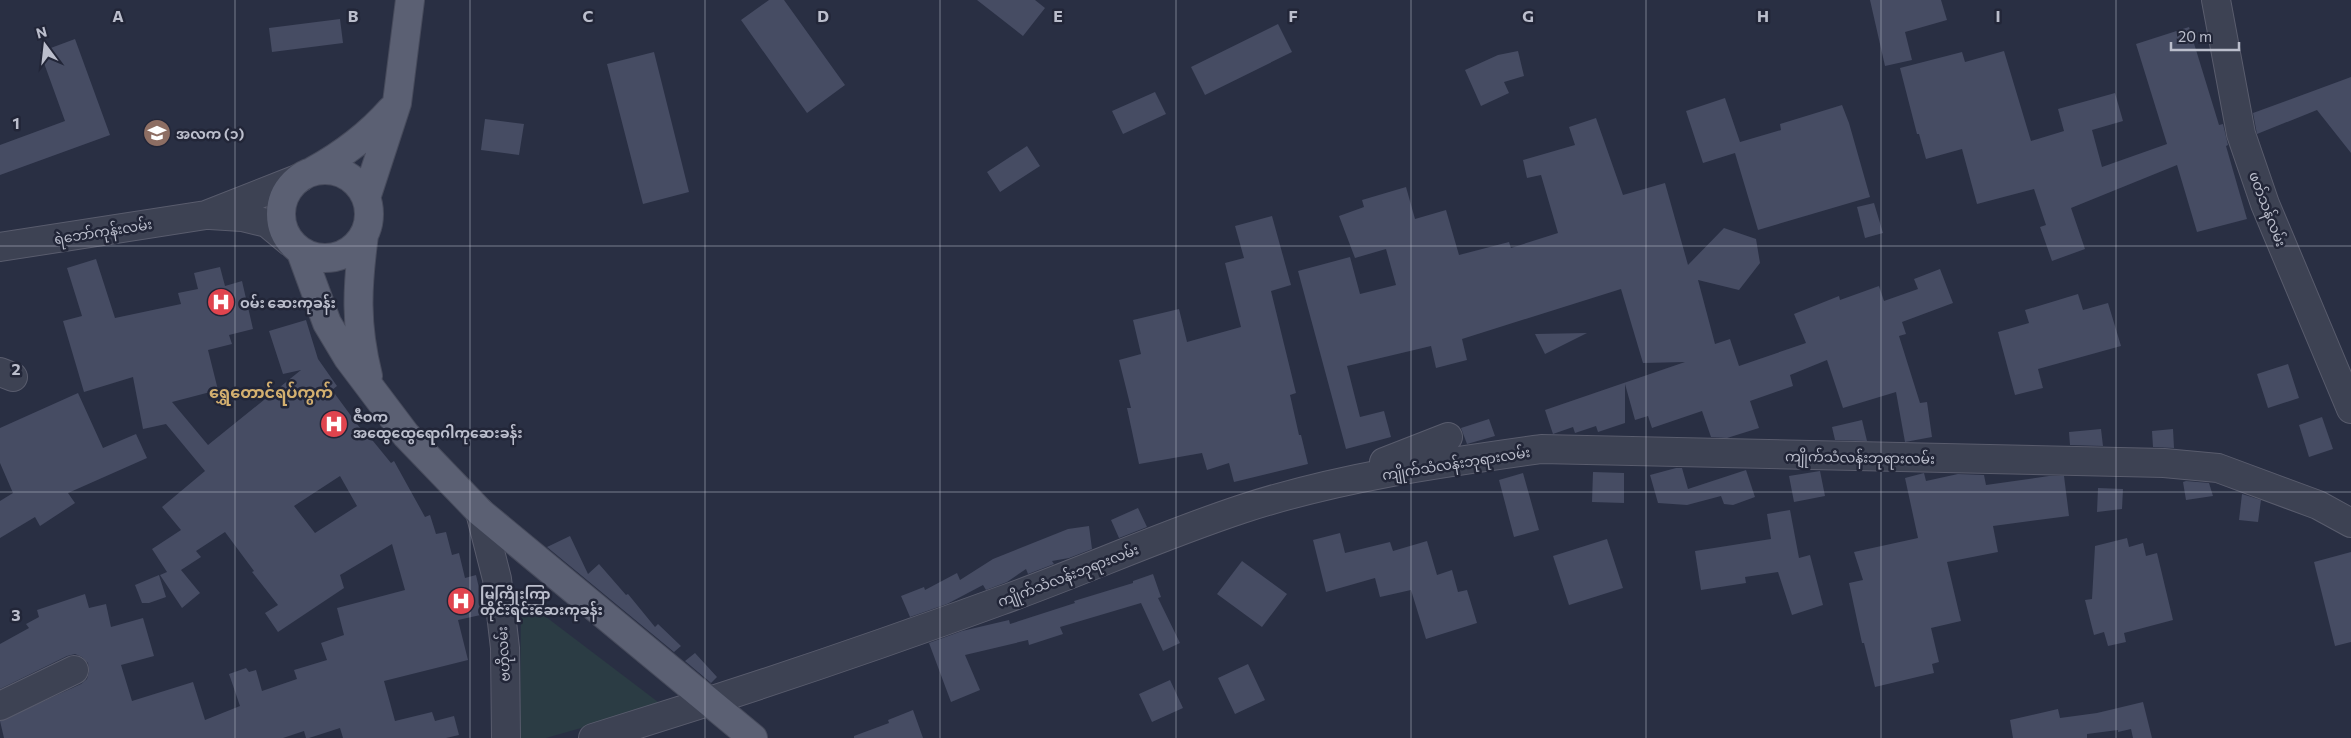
<svg xmlns="http://www.w3.org/2000/svg" width="2351" height="738" font-family="Commissioner,'Noto Sans Myanmar',sans-serif">
  <style>
    .green { fill: #2b3c44 }
    .building { fill: #464c63; fill-rule: evenodd }
    .lines { fill: none; stroke-linecap: round; stroke-linejoin: round }
    .minor-casing { stroke: #595c6d; stroke-width: 30 }
    .major-casing { stroke: #474b5c; stroke-width: 30 }
    .minor { stroke: #3d4253; stroke-width: 28 }
    .major { stroke: #5b6073; stroke-width: 28 }
    .grid { fill: none; stroke: #bbbecc; stroke-width: 1; stroke-opacity: 0.55 }
    .labels { text-anchor: middle; dominant-baseline: central; stroke-width: 5; stroke-linejoin: round; paint-order: stroke }
    .poi-label { font-size: 14px; font-weight: bold; fill: #bbbecc; stroke: #222638; text-anchor: start }
    .street-label { font-size: 14px; fill: #bbbecc; stroke: #222638 }
    .quarter-label { font-size: 16px; font-weight: bold; fill: #d3af6f; stroke: #222638 }
    .grid-label { font-size: 16px; text-anchor: middle; font-weight: bold; fill: #bbbecc; stroke: #222638; stroke-width: 5; stroke-linejoin: round; paint-order: stroke }
  </style>
  <rect width="100%" height="100%" fill="#292f43"/>
  <!-- green -->
  <path class="green" d="M521,598l141,107 -116,33h-26z"/>
  <!-- building -->
  <path class="building" d="M769,0h15l61,85 -38,28 -66,-93z
    M977,0h58l10,8 -22,28z
    M1870,0h71l6,20 -42,12 7,28 -27,6z
    M340,19l3,24 -71,9 -3,-24z
    M1278,24l14,28 -87,43 -14,-28z
    M2189,27l30,98 4,-1 5,21 -2,1 21,73 -50,13 -20,-67 -106,43 14,41 -33,12 -12,-34 6,-2 -12,-36 -57,15 -15,-55 -36,10 -7,-25h-2l-17,-66 62,-16 3,10 39,-11 27,90 33,-10 -6,-22 57,-16 8,28 -31,9 10,37 65,-23 -31,-100z
    M75,39l35,96 -110,40v-30l65,-24 -25,-69z
    M1518,51l6,25 -20,6 5,11 -28,13 -16,-36 33,-15z
    M654,52l35,140 -46,12 -36,-140z
    M2351,77v76l-34,-43 -60,24 -4,-21z
    M1155,92l11,22 -43,20 -11,-23z
    M1725,98l15,44 41,-12 -1,-6 62,-19 7,18 21,74 -112,33 -23,-77 -32,10 -17,-52z
    M1596,118l27,77 42,-12 23,82 36,-37 32,11 4,24 -21,27 -41,-10 17,64 15,-5 9,27 67,-23 -12,-29 45,-18 1,4 39,-14 5,15 34,-12 -4,-10 26,-10 13,34 -51,19 4,12 -7,2 21,67 7,-1 5,35 -27,5 -9,-50 -53,16 -16,-48 -37,15 3,11 -43,15 9,27 -32,10 -16,-1 -9,-26 -50,17 -4,-12 -13,4 -10,-36v39l-27,9 -2,-6 -21,7 -2,-6 -20,7 -8,-24 140,-48 -42,1 -22,-74 -159,50 5,21 -31,8 -5,-22 -84,20 13,51 24,-6 7,26 -45,12 -48,-178 52,-14 10,37 36,-9 -10,-36 -31,9 -16,-42 25,-9 -2,-7 44,-13 9,32 31,-9 13,45 50,-13 2,6 47,-15 -17,-58 -14,3 -4,-18 52,-15 -6,-18z
    M485,119l39,5 -5,31 -38,-5z
    M1027,146l13,20 -40,26 -13,-20z
    M1874,203l9,30 -18,5 -8,-31z
    M1272,216l19,69 -20,6 25,102 -6,2 9,40h2l7,29 -74,18 -5,-19 -22,7 -5,-17 -63,11 -12,-56h4l-12,-48 22,-6 -8,-34 46,-11 8,33 54,-15 -16,-64 19,-5 -9,-32z
    M96,259l19,59 66,-14 -3,-11 20,-4 -4,-16 26,-6 5,19 17,-5 11,48 -24,6 3,9 -24,6 10,40 -46,12 36,43 93,-75 -18,4 -14,-43 37,-11 12,39 19,27 -5,4 31,42 1,-2 27,33 3,-2 31,56 5,-2 6,19 10,-2 6,23 7,-2 6,25 11,-3 9,39 -27,6 10,40 -84,21 11,40 37,-9 3,9 19,-5 5,19 -13,3h-103l-3,-10 -31,10h-3l-2,-7 -21,7h-279l-4,-17 81,-37 6,-5 2,-7 -1,-9 -6,-6 -7,-3 -8,2 -67,33v-45l29,-16 -3,-4 13,-7 -2,-7 48,-16 4,14 17,-4 5,23 32,-9 11,38 -33,9 11,36 61,-19 12,38 35,-14 -11,-32 17,-6 3,4 7,-2 6,21 35,-12 -3,-9 33,-10 -6,-17 23,-8 -7,-27 68,-18 -13,-46 -52,31 4,13 -66,44 -13,-19 13,-8 -26,-33 2,-1 -29,-39 -29,19 5,6 -20,13 19,23 -18,15 -22,-33 7,-3 -15,-23 29,-19 -19,-23 43,-36 -39,-47 -23,5 -10,-52 -49,15 -21,-71 19,-5 -15,-48zM340,476l17,30 -42,27 -21,-27z
    M2078,294l5,16 25,-7 13,43 -83,23 5,19 -28,7 -17,-63 31,-9 -4,-13z
    M1587,333l-42,21 -10,-20z
    M2288,364l11,34 -31,10 -11,-34z
    M78,393l25,55 33,-14 11,24 -79,35 7,10 -35,23 -5,-9 -35,21v-37l13,-8 -13,-30v-35z
    M2322,417l11,32 -24,8 -10,-32z
    M1489,419l6,17 -28,8 -6,-16z
    M1862,420l5,21 -32,-1 -3,-13z
    M2101,429l2,17 -33,-1 -1,-13z
    M2173,429l1,19 -21,-1 -1,-16z
    M1676,468h6l6,21 58,-19 9,27 -22,8 -9,-1 -3,-8 -34,9 -29,-2 -8,-28z
    M1820,471l5,25 -31,6 -5,-26z
    M1593,472l31,1v30l-32,-1z
    M1523,473l16,57 -25,7 -15,-57z
    M1924,473l2,8 32,-7 26,1 2,10 63,-9h15l5,40 -76,10 5,26 -51,10 14,59 -30,7 8,34 -7,2 2,9 -59,14 -11,-44h-2l-13,-60 14,-3 -9,-28 64,-14 -13,-60z
    M2186,481l23,2 4,13 -27,4 -3,-18z
    M2098,488l25,1 -1,20 -25,3z
    M2242,494l19,6 -3,22 -19,-2z
    M1138,508l9,19 -28,11 -8,-18z
    M1790,510l9,48 11,-3 13,50 -31,10 -14,-43 -33,5 1,6 -45,7 -6,-39 76,-12 -4,-25z
    M1089,526l3,23 -23,9 -17,3 2,3 -26,10 -2,-5 -19,13 -21,8 -3,-5 -36,19 -37,13 -9,-21 23,-9 1,3 32,-17 3,7 33,-21 75,-30z
    M1340,533l5,20 45,-11 3,9 34,-10 10,34 15,-5 6,22 9,-2 10,33 -51,16 -15,-49 -31,7 -5,-19 -49,14 -13,-52z
    M570,536l18,38 11,-10 27,31 2,-1 27,33 3,-3 23,22 -7,6 -127,-105z
    M2127,538l2,9 14,-4 3,13 11,-3 16,67 -49,13 2,9 -18,4 -4,-14 -10,3 -9,-35 7,-1 3,-53z
    M1607,539l16,49 -54,17 -16,-49z
    M2351,552v90l-16,4 -21,-84z
    M1242,561l45,33 -25,33 -45,-33z
    M1153,574l8,23 -3,1 22,45 -17,8 -22,-48 -81,24 3,7 -34,11 -1,-5 -63,15 15,35 -29,12 -22,-59 33,-12 47,-11 1,4 65,-21 -1,-2 59,-18v-2z
    M159,575l7,22 -17,6h-7l-7,-18z
    M695,653l22,24 -6,6 -26,-22z
    M1248,664l17,36 -30,14 -17,-36z
    M1170,680l13,28 -31,14 -13,-28z
    M2143,702l9,36h-19l-2,-9 -13,3v-2l-31,4v4h-74l-3,-18 48,-11 2,9 37,-5z
    M913,710l10,28h-69v-2l35,-13 -1,-3z"/>
  <g class="lines">
    <!-- minor casing -->
    <g class="minor-casing">
      <path id="minor" d="M2216,0l25,134 24,70 86,205
        M210,215l32,2 25,6 23,19
        M0,247l206,-32 94,-37
        M0,372l13,5
        M1384,462l64,-25
        M480,512l17,67 8,69 1,90
        M0,706l74,-36
        M593,738c137,-42 273,-88 407,-137 81,-29 160,-65 242,-92 97,-32 199,-46 299,-60l623,14 54,5 100,37 33,18"/>
    </g>
    <!-- major casing -->
    <g class="major-casing">
      <path id="major" d="M281 214a44 44 0 1 1 88 0a44 44 0 1 1-88 0Z
        M313,171c31,-17 55,-35 78,-61
        M366,198l31,-95 13,-103
        M364,235c-7,52 -9,89 4,141
        M301,252l26,71 21,35 58,77 74,77 273,226"/>
    </g>
    <!-- minor -->
    <use href="#minor" class="minor"/>
    <!-- major -->
    <use href="#major" class="major"/>
  </g>
  <!-- grid -->
  <path class="grid" d="M235,0v738M470,0v738M705,0v738M940,0v738M1176,0v738M1411,0v738M1646,0v738M1881,0v738M2116,0v738M0,246h2351M0,492h2351"/>
  <!-- icons -->
  <defs>
    <g id="school-disc" transform="scale(1.4375)"><circle r="9.5" fill="#8d6e63" stroke="#222638"/><path d="M0-5L7-2L0 1L-7-2ZM-4 1L0 2.5L4 1V4Q0 6-4 4Z" fill="#fff"/></g>
    <g id="hospital-disc" transform="scale(1.4375)"><circle r="9.5" fill="#e0444e" stroke="#222638"/><path d="M-5-5h3v3.5h4V-5h3V5h-3V1.5h-4V5h-3Z" fill="#fff"/></g>
  </defs>
  <g fill-rule="evenodd">
    <use href="#school-disc" x="157" y="133"/>
    <use href="#hospital-disc" x="221" y="302"/>
    <use href="#hospital-disc" x="334" y="424"/>
    <use href="#hospital-disc" x="461" y="601"/>
  </g>
  <g class="labels">
    <!-- poi labels -->
    <g class="poi-label">
      <text x="176" y="133">အလက (၁)</text>
      <text x="240" y="302">ဝမ်း ဆေးကုခန်း</text>
      <text x="353" y="416">ဇီဝက<tspan x="353" dy="16">အထွေထွေရောဂါကုဆေးခန်း</tspan></text>
      <text x="480" y="593">မြကြိုးကြာ<tspan x="480" dy="16">တိုင်းရင်းဆေးကုခန်း</tspan></text>
    </g>
    <!-- street labels -->
    <g class="street-label">
      <text transform="translate(2268 209) rotate(69)">ဖတ်သန်လမ်း</text>
      <text transform="translate(103 231) rotate(-9)">ရဲဘော်ကုန်းလမ်း</text>
      <text transform="translate(1860 457) rotate(1)">ကျိုက်သံလန်းဘုရားလမ်း</text>
      <text transform="translate(1456 463) rotate(-9)">ကျိုက်သံလန်းဘုရားလမ်း</text>
      <text transform="translate(1068 575) rotate(-21)">ကျိုက်သံလန်းဘုရားလမ်း</text>
      <text transform="translate(503 654) rotate(-93)">ဗဟိုလမ်း</text>
    </g>
    <!-- quarter labels -->
    <g class="quarter-label">
      <text x="271" y="391">ရွှေတောင်ရပ်ကွက်</text>
    </g>
  </g>
  <g class="grid-label">
    <text x="118" y="22">A</text>
    <text x="353" y="22">B</text>
    <text x="588" y="22">C</text>
    <text x="823" y="22">D</text>
    <text x="1058" y="22">E</text>
    <text x="1293" y="22">F</text>
    <text x="1528" y="22">G</text>
    <text x="1763" y="22">H</text>
    <text x="1998" y="22">I</text>
    <text x="16" y="129">1</text>
    <text x="16" y="375">2</text>
    <text x="16" y="621">3</text>
  </g>
  <!-- north arrow -->
  <g transform="translate(45 45) rotate(345)" stroke="#222638" stroke-width="4" paint-order="stroke">
  <path d="M0-4L9 19L0 12L-9 19Z" fill="#bbbecc"/>
  <text y="-8" font-size="14" font-weight="bold" text-anchor="middle" fill="#bbbecc">N</text>
  </g>
  <!-- scale -->
  <path d="M2171 42v8h68v-8" fill="none" stroke="#bbbecc" stroke-width="2.5"/>
  <text x="2178" y="42" font-size="15" fill="#bbbecc" stroke="#222638" stroke-width="4" paint-order="stroke">20 m</text>
</svg>
